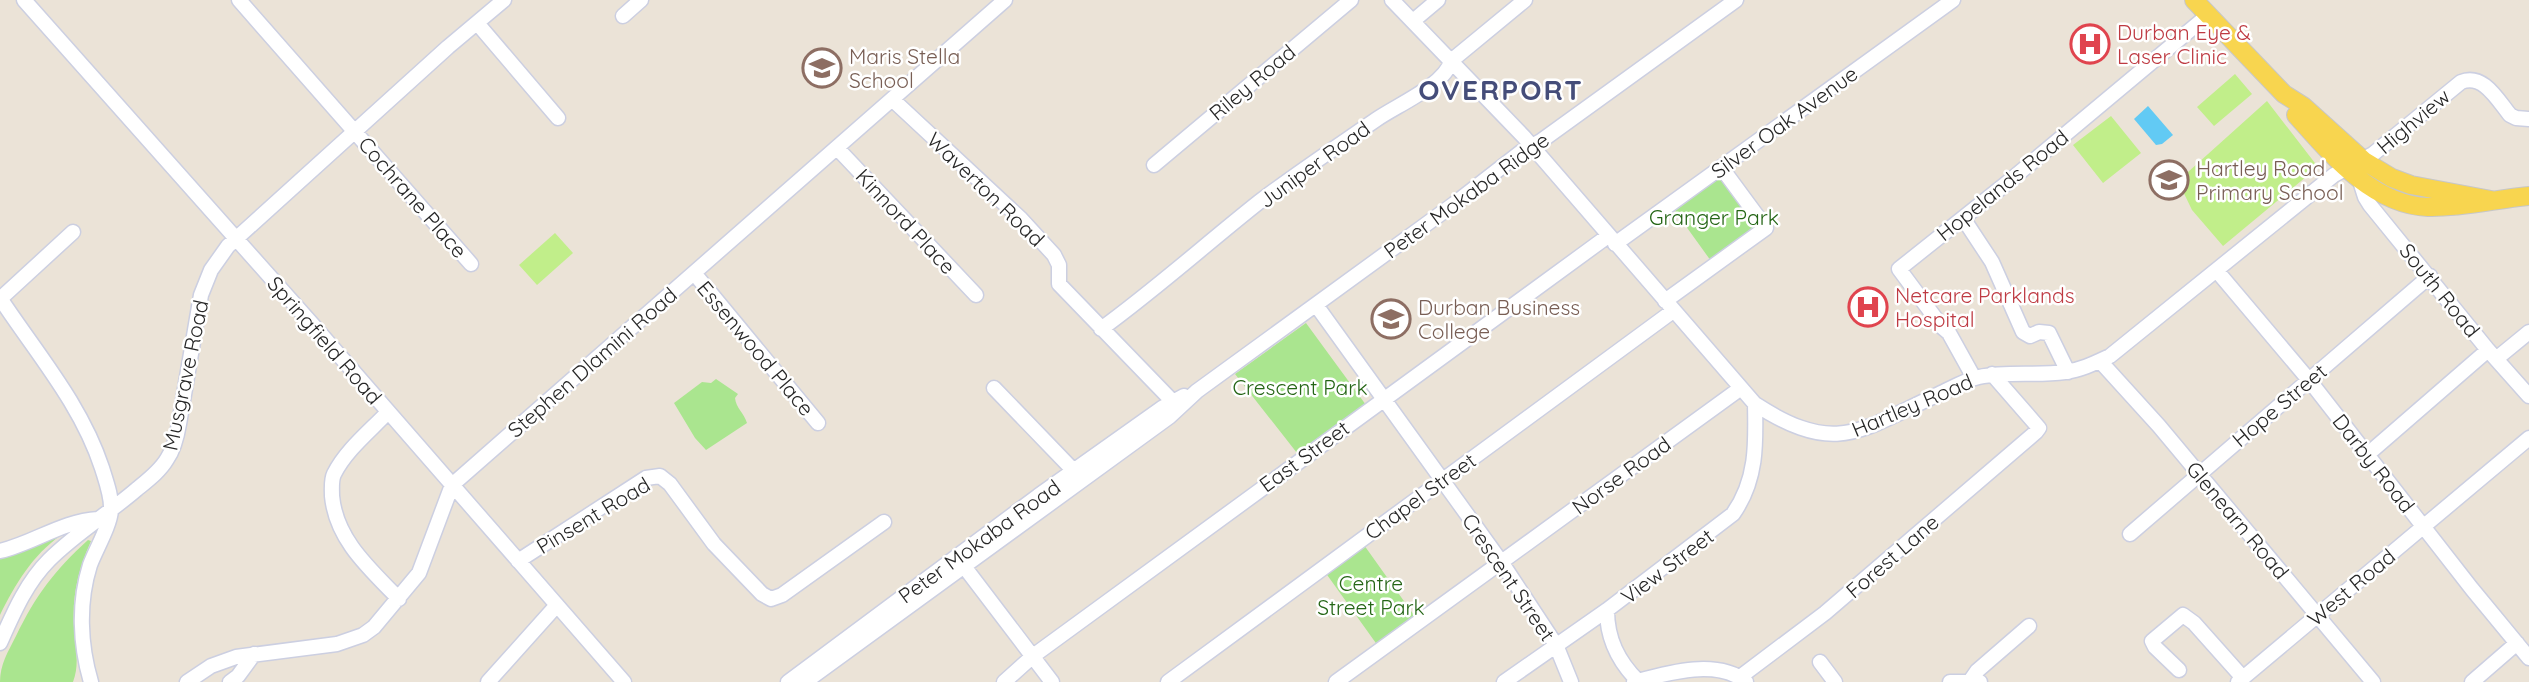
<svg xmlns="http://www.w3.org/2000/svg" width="2529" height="682" font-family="Quicksand,sans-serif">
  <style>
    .green { fill: #aae58f }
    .pitch { fill: #c1ee8a }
    .water { fill: #62caf4 }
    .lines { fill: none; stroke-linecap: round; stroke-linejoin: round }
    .minor-casing { stroke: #cccfe1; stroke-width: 17 }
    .major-casing { stroke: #c7c7c7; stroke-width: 20 }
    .minor { stroke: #fff; stroke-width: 14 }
    .major { stroke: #f8d54f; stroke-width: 18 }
    .labels { text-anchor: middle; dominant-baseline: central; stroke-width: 5; stroke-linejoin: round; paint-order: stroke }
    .health-label { font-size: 21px; fill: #be3a42; stroke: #fff; text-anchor: start }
    .education-label { font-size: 21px; fill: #785e54; stroke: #fff; text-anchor: start }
    .street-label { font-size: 21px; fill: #272727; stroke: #fff }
    .park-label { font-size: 21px; fill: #246515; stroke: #fff }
    .district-label { font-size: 28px; font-weight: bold; letter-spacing: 2px; fill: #454d79; stroke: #fff }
  </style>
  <rect width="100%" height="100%" fill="#ebe3d7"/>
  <!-- green -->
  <path class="green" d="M1720,176l37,51 -46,34 -36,-50z
    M1306,323l60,82 -69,48 -62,-79z
    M716,379l22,15 -3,4c1,10 9,15 12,25l-41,27 -11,-12 -21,-35 28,-21 9,1z
    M61,535c-29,21 -45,48 -61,80v-60z
    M88,540l3,1c-13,29 -19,55 -17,86 1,19 6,37 -1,55h-73c0,-18 8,-30 16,-46 20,-41 38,-65 72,-96z
    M1364,545l52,73 -38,28 -53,-74z"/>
  <!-- pitch -->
  <path class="pitch" d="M2235,74l17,20 -38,32 -17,-19z
    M2267,101l51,66 -95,79 -31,-36 -14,-29z
    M2111,116l30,37 -38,30 -30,-38z
    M555,233l18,20 -36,32 -18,-20z"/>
  <!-- water -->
  <path class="water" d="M2148,106l25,29 -11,9 -6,1 -22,-26z"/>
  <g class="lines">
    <!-- minor casing -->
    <g class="minor-casing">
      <path id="minor" d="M24,0l288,324 312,358
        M239,0l232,264
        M1392,0l132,137 231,267c82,53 105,26 184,-10 13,-6 26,-14 40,-17 28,-6 57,-1 86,-5 16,-2 30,-9 45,-16l224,-181 39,-21 88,-72c22,-9 36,17 49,33l6,3 13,1
        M623,16l18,-16
        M1413,21l25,-21
        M477,23l81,95
        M893,100l128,119 33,36 5,10v19l119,123
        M837,148l139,147
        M1154,165l197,-165
        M2359,178l6,19 5,8 118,145 41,46
        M1963,218l29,44 31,70 7,4 9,-4 10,1 19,39
        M1615,244l338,-244
        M2217,271l92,109 163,209 57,69
        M694,273l124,150
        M0,298c37,56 81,106 102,170 4,13 10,29 9,42 -1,16 -15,39 -21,55 -12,38 -10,80 1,117
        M0,299l73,-67
        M1665,301l101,-73 -45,-61
        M1316,305l186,258 54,82 15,37
        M1101,329c55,-40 105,-85 158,-127 38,-29 79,-56 118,-83 20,-14 68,-34 74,-58l74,-61
        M2496,359l33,-27
        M2100,361l59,65 214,256
        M1974,378l-25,-45 -7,-6 -43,-58 108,-86 200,-167
        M994,388l80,83
        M388,412c-18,19 -42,38 -54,62 -3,6 -2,15 -2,22 4,44 38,73 67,103
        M2368,454l120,-104
        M2130,534l300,-258
        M0,551c34,-8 62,-30 98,-32
        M518,561l128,-83 14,-2 10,8 44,60 48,50 9,5 11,-4 102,-73
        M963,565l89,117
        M1607,610c0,29 11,51 31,71
        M0,643c13,-29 26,-60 49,-83 27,-27 59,-46 88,-71 11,-9 23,-18 30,-30 7,-10 10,-23 12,-35l22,-129 10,-25 17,-24 220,-199 56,-47
        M1820,662l15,20
        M2179,670l-24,-23 -3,-6 31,-26 11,8 49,55
        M1740,677l85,-64 211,-181 3,-4 -47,-54
        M1970,681l7,-10 52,-45
        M187,682l24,-16 25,-9 101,-13 26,-9 11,-8 45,-54 33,-88 553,-485
        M230,682l8,-6 16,-22
        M488,682l69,-77
        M788,682l250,-186 124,-88 22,-12
        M805,682l364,-265 28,-26 257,-187 67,-52 20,-11 195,-141
        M1004,682l29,-26 575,-420
        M1168,682l505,-371
        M1336,682l405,-294
        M1504,682l103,-72 126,-96c24,-34 23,-70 22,-110
        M1634,682c33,-9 83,-24 112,0
        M1950,682h30
        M2238,682l291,-244
        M2472,682l45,-39"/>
    </g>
    <!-- major casing -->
    <g class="major-casing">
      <path id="major" d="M2194,0l90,94 19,12 61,55 28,17 19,7 80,15
        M2296,115c34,38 76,90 132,92 34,1 68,-8 101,-11"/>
    </g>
    <!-- minor -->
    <use href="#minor" class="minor"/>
    <!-- major -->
    <use href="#major" class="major"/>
  </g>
  <!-- icons -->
  <defs>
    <g id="hospital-ring" transform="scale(2.0125)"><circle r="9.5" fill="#fff" stroke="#e0444e" stroke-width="1.5"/><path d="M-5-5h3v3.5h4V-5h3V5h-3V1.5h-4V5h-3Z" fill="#e0444e"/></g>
    <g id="school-ring" transform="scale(2.0125)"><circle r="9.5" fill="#fff" stroke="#8d6e63" stroke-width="1.5"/><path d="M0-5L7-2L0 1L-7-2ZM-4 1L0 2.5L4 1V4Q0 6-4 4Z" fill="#8d6e63"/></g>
    <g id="university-ring" transform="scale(2.0125)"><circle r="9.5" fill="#fff" stroke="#8d6e63" stroke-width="1.5"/><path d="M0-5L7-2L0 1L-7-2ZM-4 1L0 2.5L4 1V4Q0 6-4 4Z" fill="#8d6e63"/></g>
  </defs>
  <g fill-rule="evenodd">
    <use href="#hospital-ring" x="2090" y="44"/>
    <use href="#school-ring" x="822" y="68"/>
    <use href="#school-ring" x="2169" y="180"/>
    <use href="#hospital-ring" x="1868" y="307"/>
    <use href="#university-ring" x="1391" y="319"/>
  </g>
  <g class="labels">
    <!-- health labels -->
    <g class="health-label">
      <text x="2117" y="32">Durban Eye &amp;<tspan x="2117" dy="24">Laser Clinic</tspan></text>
      <text x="1895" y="295">Netcare Parklands<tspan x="1895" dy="24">Hospital</tspan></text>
    </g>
    <!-- education labels -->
    <g class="education-label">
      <text x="849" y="56">Maris Stella<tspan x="849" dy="24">School</tspan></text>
      <text x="2196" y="168">Hartley Road<tspan x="2196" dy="24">Primary School</tspan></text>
      <text x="1418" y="307">Durban Business<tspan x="1418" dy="24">College</tspan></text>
    </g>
    <!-- street labels -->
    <g class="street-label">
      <text transform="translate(1252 82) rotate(-40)">Riley Road</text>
      <text transform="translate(2413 121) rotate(-40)">Highview</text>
      <text transform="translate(1784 122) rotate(-36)">Silver Oak Avenue</text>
      <text transform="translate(1314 164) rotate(-36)">Juniper Road</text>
      <text transform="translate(2002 185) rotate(-39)">Hopelands Road</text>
      <text transform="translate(986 189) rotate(44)">Waverton Road</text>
      <text transform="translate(1466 195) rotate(-36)">Peter Mokaba Ridge</text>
      <text transform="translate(413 197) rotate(49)">Cochrane Place</text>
      <text transform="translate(906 221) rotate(47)">Kinnord Place</text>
      <text transform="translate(2440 290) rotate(51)">South Road</text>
      <text transform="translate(325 340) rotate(49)">Springfield Road</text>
      <text transform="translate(756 348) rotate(50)">Essenwood Place</text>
      <text transform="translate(592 362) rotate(-41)">Stephen Dlamini Road</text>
      <text transform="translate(185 375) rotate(-78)">Musgrave Road</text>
      <text transform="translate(1912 405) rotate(-23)">Hartley Road</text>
      <text transform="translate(2279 405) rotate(-40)">Hope Street</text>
      <text transform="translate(1304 456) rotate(-36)">East Street</text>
      <text transform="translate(2374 463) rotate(52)">Darby Road</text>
      <text transform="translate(1621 475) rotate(-36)">Norse Road</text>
      <text transform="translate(1420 496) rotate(-36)">Chapel Street</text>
      <text transform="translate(593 515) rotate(-31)">Pinsent Road</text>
      <text transform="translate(2238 520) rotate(50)">Glenearn Road</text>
      <text transform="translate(979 541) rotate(-36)">Peter Mokaba Road</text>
      <text transform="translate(1892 556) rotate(-41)">Forest Lane</text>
      <text transform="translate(1667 566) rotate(-37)">View Street</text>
      <text transform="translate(1509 577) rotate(56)">Crescent Street</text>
      <text transform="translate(2351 587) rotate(-40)">West Road</text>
    </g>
    <!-- park labels -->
    <g class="park-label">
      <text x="1714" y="217">Granger Park</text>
      <text x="1300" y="387">Crescent Park</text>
      <text x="1371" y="583">Centre<tspan x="1371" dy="24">Street Park</tspan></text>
    </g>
    <!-- district labels -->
    <g class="district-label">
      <text x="1501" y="89">OVERPORT</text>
    </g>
  </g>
</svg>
